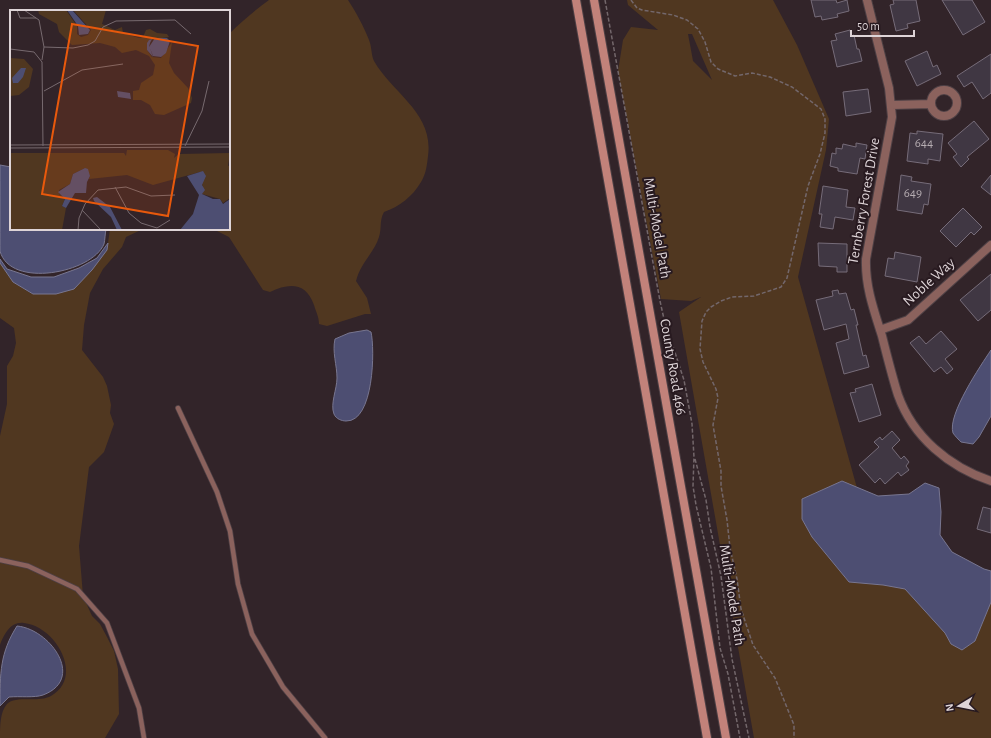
<svg xmlns="http://www.w3.org/2000/svg" width="991" height="738" font-family="'Alegreya Sans',sans-serif">
  <style>
    .green { fill: #503720; fill-rule: evenodd }
    .water { fill: #4d4e72; stroke: #787690 }
    .building { fill: #403743; stroke: #766c79 }
    .lines { fill: none; stroke-linecap: round; stroke-linejoin: round }
    .service-casing { stroke: #4e4045; stroke-width: 6 }
    .minor-casing { stroke: #4e4045; stroke-width: 10 }
    .secondary-casing { stroke: #4e4045; stroke-width: 10 }
    .path { stroke: #73676b; stroke-width: 1.5; stroke-dasharray: 4 2; stroke-linecap: butt }
    .service { stroke: #8b625d; stroke-width: 4.5 }
    .minor { stroke: #8b625d; stroke-width: 8 }
    .secondary { stroke: #c2827a; stroke-width: 8 }
    .labels { text-anchor: middle; dominant-baseline: central; stroke-width: 4; stroke-linejoin: round; paint-order: stroke }
    .number-label { font-size: 13px; fill: #b6adb2 }
    .street-label { font-size: 15px; fill: #ded4d7; stroke: #281a20 }
    .inset-road { fill: none; stroke: #776a6f; stroke-width: 1 }
    .view { fill: #e8590c; fill-opacity: 0.15; stroke: #e8590c; stroke-width: 2 }
    .inset-edge { fill: none; stroke: #ded4d7; stroke-width: 2 }
  </style>
  <rect width="100%" height="100%" fill="#322429"/>
  <!-- green -->
  <path class="green" d="M269,0h79c8,12 16,27 21,40 3,7 2,15 5,21 19,33 60,52 54,95 -1,9 -2,18 -7,26 -8,14 -22,25 -37,30 -5,9 -2,16 -5,25 -5,16 -18,25 -23,44l11,17 4,16h-6l-38,12 -8,-2c0,-7 -3,-12 -5,-19 -8,-23 -25,-22 -44,-13l-7,-2 -34,-53 -16,-8h16v-195c13,-13 25,-23 40,-34z
    M627,0h146l24,45 32,74 -3,31 -28,127 59,211 -15,-7 -40,18v20l10,18 37,45 34,3 22,4 40,44 6,11 11,5 13,-8 16,-39v136h-237l-75,-426 22,-15 -10,4 -30,-2 -43,-228 5,-31 8,-13 27,3 -30,-25zM688,34h4l20,46 -19,-19z
    M110,229h33l-17,8 -4,10 -19,22 -13,24 -6,32 -2,25 21,27 4,9 4,19 -1,8 4,11 -10,28 -15,15 -10,79 4,50 9,20 8,8 7,13 7,14 4,18 1,45 -14,24h-105c0,-12 0,-26 7,-34 9,-9 31,-1 44,-8 34,-20 4,-70 -27,-73 -13,-2 -20,11 -24,22v-209l7,-32v-38l6,-10 3,-13 -2,-15 -14,-10v-55l13,19 19,12h24l51,-44z"/>
  <!-- water -->
  <path class="water" d="M0,165l11,2v62h95c-1,5 -1,11 -2,15 -12,29 -94,45 -104,7 0,-7 0,-17 0,-25 0,-20 0,-40 0,-61z
    M108,243l-1,7 -15,20 -18,19 -18,5h-23l-20,-12 -13,-19v-4l7,10 24,8h23l25,-9 18,-10z
    M367,330l4,2c4,17 3,90 -25,89 -4,0 -10,-2 -12,-7 -4,-10 3,-25 3,-36 0,-13 -5,-26 -2,-39l14,-6z
    M991,350v66l-12,21 -6,7 -12,-2c-2,-2 -6,-6 -8,-9 -6,-18 28,-68 38,-83z
    M842,481l36,15 31,-2 16,-11 14,5 2,24 -1,23 12,17 32,17 7,2v31l-16,39 -13,9 -11,-6 -6,-11 -40,-44 -22,-4 -34,-3 -37,-45 -10,-18v-20z
    M17,626c33,3 69,53 26,69 -9,3 -23,1 -34,2l-9,9c0,-33 0,-53 17,-80z"/>
  <!-- building -->
  <path class="building" d="M811,0h25l1,3 10,-3 2,11 -12,3 1,3 -16,3 -1,-4 -6,1z
    M893,0h23l4,21 -13,3 1,4 -12,3 -6,-26 4,-1z
    M942,0h30l13,22 -22,13z
    M850,30l1,6 3,-1 3,14h2l3,12 -25,6 -6,-26 6,-1 -2,-6z
    M927,51l6,16 4,-2 4,9 -24,12 -12,-25z
    M991,54v39l-8,6 -11,-17 -8,5 -7,-11z
    M868,89l3,23 -25,4 -3,-24z
    M974,121l15,18 -22,18 2,2 -8,8 -8,-10 4,-3 -9,-11z
    M917,131l26,3 -3,27 -12,-2v5l-21,-3 3,-28 7,1z
    M856,143l11,2 -2,14 -5,-1 -3,16 -19,-3v-3l-8,-2 2,-13 4,1v-6l6,1 1,-5 13,3z
    M901,175l11,2 -1,4 20,3 -3,21 -4,-1 -2,10 -25,-4z
    M991,175v20l-10,-8z
    M823,186l25,4 -2,17 9,1 -2,12 -18,-3 -2,12 -13,-2 2,-13h-3z
    M963,208l19,19 -8,8 -3,-3 -15,15 -16,-16z
    M818,243l29,1v28h-10v-5l-18,-1z
    M895,252l26,5 -4,25 -32,-6 3,-18 6,1z
    M991,274v36l-13,11 -18,-21z
    M838,290l1,4 7,-1 5,17 3,-1 4,16h-2l7,31 3,-1 3,12 -25,7 -8,-31 13,-4 -3,-15 -22,6 -8,-30 17,-4 -1,-5z
    M941,331l16,18 -12,10 8,10 -6,5 -6,-7 -7,5 -24,-29 9,-7 7,8z
    M872,384l9,31 -22,7 -9,-29 6,-1 -1,-3z
    M892,431l8,9 -8,8 9,11 3,-3 5,6 -3,4 3,4 -8,6 -3,-4 -13,12 -5,-6 -5,5 -16,-18 20,-18 -5,-5 6,-5 2,3z
    M983,507l8,2v24l-14,-4z"/>
  <g class="lines">
    <!-- service casing -->
    <g class="service-casing">
      <path id="service" d="M178,408l39,84 13,39 8,53 14,50 31,53 42,51
        M0,560l28,6 49,23 30,34 32,85 5,30"/>
    </g>
    <!-- minor casing -->
    <g class="minor-casing">
      <path id="minor" d="M867,0l22,88 3,29 -26,142c-1,27 8,52 16,77 5,20 10,40 16,59 15,42 51,72 93,86
        M931 103a13 13 0 1 1 26 0a13 13 0 1 1-26 0Z
        M892,105l39,-1
        M880,330l28,-10 83,-75"/>
    </g>
    <!-- secondary casing -->
    <g class="secondary-casing">
      <path id="secondary" d="M576,0l131,738
        M594,0l132,738"/>
    </g>
    <!-- path -->
    <path class="path" d="M605,0l55,301 4,18 20,61 8,44 2,33 -1,29 3,19 15,63 9,80 8,26 12,64
      M631,0l6,8 5,2 31,5 14,5 11,9 7,13 6,20 7,7 17,7 17,-3 18,4 22,10 29,22 4,10v14l-5,21 -12,32 -21,92 -6,9 -27,9 -22,1 -11,4 -10,6 -5,5 -4,9 -2,28 3,13 13,27 2,9 -5,27 8,46v15l6,34 3,28 7,31 4,30 12,36 22,33 19,47v13
      M695,459l11,41 4,27 11,49 11,83 17,79"/>
    <!-- service -->
    <use href="#service" class="service"/>
    <!-- minor -->
    <use href="#minor" class="minor"/>
    <!-- secondary -->
    <use href="#secondary" class="secondary"/>
  </g>
  <g class="labels">
    <!-- number labels -->
    <g class="number-label">
      <text x="924" y="143">644</text>
      <text x="913" y="193">649</text>
    </g>
    <!-- street labels -->
    <g class="street-label">
      <text transform="translate(864 201) rotate(-80)">Ternberry Forest Drive</text>
      <text transform="translate(657 228) rotate(80)">Multi-Model Path</text>
      <text transform="translate(929 282) rotate(-42)">Noble Way</text>
      <text transform="translate(673 367) rotate(80)">County Road 466</text>
      <text transform="translate(732 595) rotate(81)">Multi-Model Path</text>
    </g>
  </g>
  <!-- overview -->
  <g transform="translate(10 10)">
    <rect width="220" height="220" fill="#322429"/>
    <path d="M28,0h28l11,16v8l4,3 7,-2 3,-5 -18,-20h33l-4,14 13,6 7,-3 1,6 16,5 4,-1 3,-7 4,-1 7,4 10,1 2,3 -19,3 -3,10 5,7 9,1 11,-16 -3,21 5,10 14,15 4,10 -1,5 -27,12 -9,-1 -5,-9 -9,-5h-8v-9l6,-1 2,-7 12,-8 2,-10 -6,-9 -13,-6 -14,3 -7,-6 -15,-4 -28,2 -13,-13 -2,-8 -18,-10zM0,48l14,1 9,10 -4,18 -10,8 -9,1zM117,140h41l7,4 -1,4 5,-4 51,-1 -2,13 2,-1v33l-7,5 -3,-4 -18,-5 1,-5 -3,-17 -47,13 -26,-10 -38,4 1,-3 -5,-8 -12,6 -3,10 -11,6v4l6,5 -3,7 4,2 -4,22h-52v-77h114l2,3z" fill="#503720"/>
    <path d="M57,0h5l18,20 -2,4 -9,1 -1,-9zM145,28l-3,1 -2,4 -1,4 6,-9h12l3,3 -4,12 -5,4 -8,-1 -3,-8 3,9 -6,-7v-7l2,-3zM11,58h5l-3,9 -5,6h-5l-1,-5zM107,81l13,2 1,6 -13,-2zM75,158l3,1 2,7 -3,6 -1,11h-11l-9,15 -4,-2 3,-7 -7,-7 12,-8 3,-10zM193,161l3,5 -4,9 3,5 -3,4 11,5h7l3,5 7,-5v31h-50l13,-16 6,-19 -12,-19zM87,187l13,10 12,23h-5l-6,-13 -17,-16 -1,-3z" fill="#4d4e72"/>
    <path class="inset-road" d="M7,0l3,8h16M14,0l15,10 5,27M0,39l24,3 8,10 1,84M32,50l2,-13 29,1 15,-3 7,-4 8,-14 13,-6 59,-1 16,14M34,81l38,-21 41,-6M0,135l220,-1M175,136l17,-35 7,-30M0,138l220,-1M105,177l14,26 12,10 16,5 13,-8M72,200l19,20M68,220l1,-12 6,-14 13,-14 28,-3 25,9 24,-1"/>
    <path class="view" d="M62,14l126,22 -30,170 -126,-22z"/>
    <rect width="220" height="220" class="inset-edge"/>
  </g>
  <!-- north arrow -->
  <g transform="translate(959 706) rotate(260)" stroke="#281a20" stroke-width="3" paint-order="stroke">
  <path d="M0-3L7 15L0 10L-7 15Z" fill="#ded4d7"/>
  <text y="-6" font-size="11" font-weight="bold" text-anchor="middle" fill="#ded4d7">N</text>
  </g>
  <!-- scale -->
  <path d="M851 30v6h63v-6" fill="none" stroke="#ded4d7" stroke-width="2"/>
  <text x="857" y="30" font-size="12" fill="#ded4d7" stroke="#281a20" stroke-width="3" paint-order="stroke">50 m</text>
</svg>
